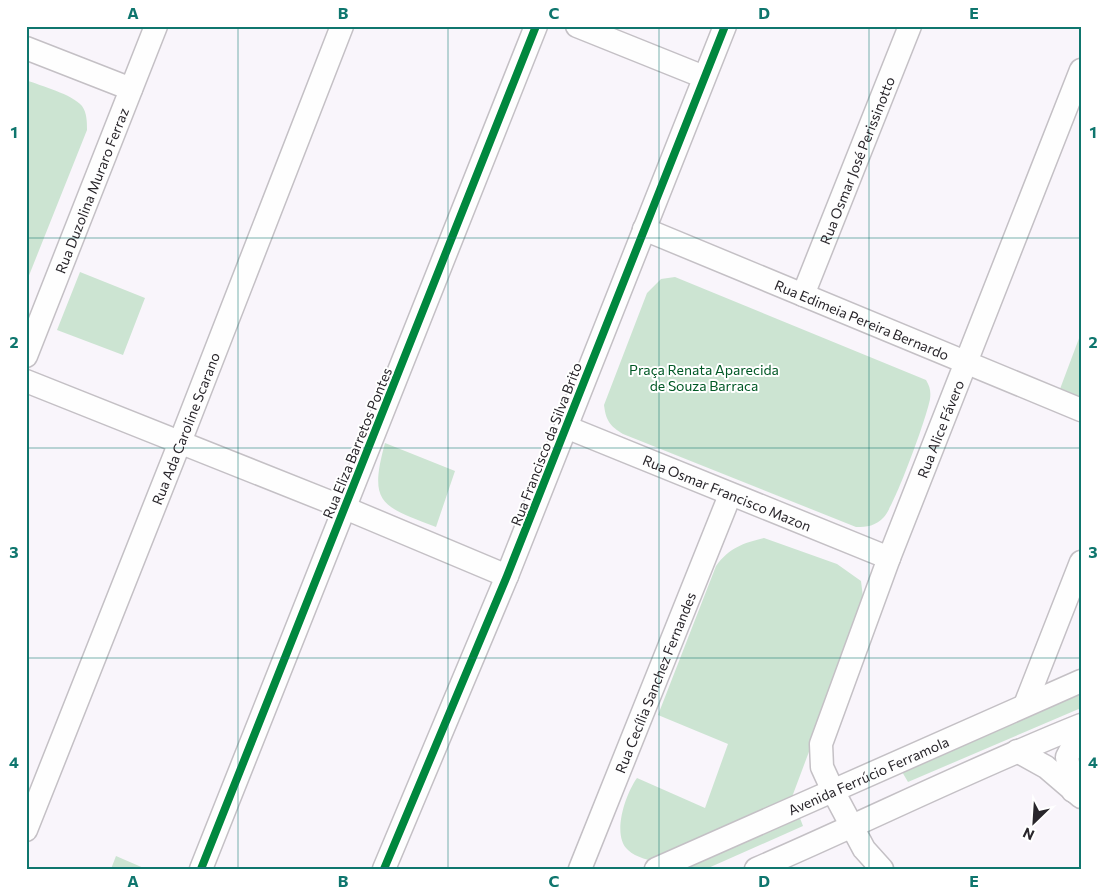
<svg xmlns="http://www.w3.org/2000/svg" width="1107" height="895" font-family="Commissioner,sans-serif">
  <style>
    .green { fill: #cce4d2 }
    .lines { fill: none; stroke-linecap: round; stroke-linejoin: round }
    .minor-casing { stroke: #c4c0c5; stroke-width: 25 }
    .minor { stroke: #fefefe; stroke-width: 22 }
    .cycleway-casing { stroke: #fff; stroke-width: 11 }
    .cycleway { stroke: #00873e; stroke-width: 8 }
    .grid { fill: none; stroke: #0f766e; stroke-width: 1; stroke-opacity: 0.55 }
    .labels { text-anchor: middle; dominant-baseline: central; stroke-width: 4; stroke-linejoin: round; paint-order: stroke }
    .street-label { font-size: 14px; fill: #29262b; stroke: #fff }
    .park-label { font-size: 14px; fill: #005825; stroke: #fff }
    .neatline { fill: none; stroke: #0f766e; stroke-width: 2 }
    .grid-label { font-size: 16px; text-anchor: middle; font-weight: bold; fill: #0f766e }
  </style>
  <rect width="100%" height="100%" fill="#f9f5fb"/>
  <!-- green -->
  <path class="green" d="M26,80c15,6 46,14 56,26 5,7 5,16 5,24l-61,153z
    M80,272l65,26 -22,57 -66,-25z
    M675,277l251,103c4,7 5,11 4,19 -3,18 -35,106 -46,118 -8,9 -17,10 -28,10l-233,-93c-13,-8 -17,-13 -19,-29l43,-112 14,-14z
    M1081,333v73l-24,-9z
    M385,443l70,28 -19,56c-54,-21 -68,-22 -51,-84z
    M764,538l73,26 24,17 3,24 -72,192 -131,66c-11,-3 -25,-5 -33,-13 -17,-15 -2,-57 9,-72l68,30 23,-64 -70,-29 58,-149c13,-18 27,-23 48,-28z
    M1081,693v15l-173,74 -7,-12z
    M798,813l5,13 -97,43h-35z
    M116,856l30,13h-35z"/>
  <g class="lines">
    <!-- minor casing -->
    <g class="minor-casing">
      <g id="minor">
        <path d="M577,26l127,51"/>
        <path d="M26,48l105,41"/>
        <path id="s1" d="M644,229l437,181"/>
        <path id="s2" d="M803,295l107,-269"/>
        <path id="s3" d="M26,356l130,-330"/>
        <path d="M26,381l319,127 162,68"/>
        <path id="s4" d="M566,427l323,131"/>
        <path d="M1025,705l56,-143"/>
        <path d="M1017,751l29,16 35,30"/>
        <path d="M1073,791l-6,-34 14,-27"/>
        <path id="s5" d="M26,830l154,-388 162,-416"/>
        <path d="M201,869l335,-843"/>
        <path d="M384,869l123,-293 218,-550"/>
        <path id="s6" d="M580,869l150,-374"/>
        <path id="s7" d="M656,869l425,-188"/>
        <path d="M756,869c109,-47 215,-100 325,-144"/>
        <path id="s8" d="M882,869l-18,-20 -31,-58 -11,-24 -1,-23 68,-186 192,-488"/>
      </g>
    </g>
    <!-- minor -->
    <use href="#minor" class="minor"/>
    <!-- cycleway casing -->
    <g class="cycleway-casing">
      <path id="cycleway" d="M201,869l335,-843
        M384,869l123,-293 218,-550"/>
    </g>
    <!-- cycleway -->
    <use href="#cycleway" class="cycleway"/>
  </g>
  <!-- grid -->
  <path class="grid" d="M238,26v843M448,26v843M659,26v843M869,26v843M26,238h1055M26,448h1055M26,658h1055"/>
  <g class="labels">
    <!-- street labels -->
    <g class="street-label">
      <text stroke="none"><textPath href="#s2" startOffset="145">Rua Osmar José Perissinotto</textPath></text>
      <text stroke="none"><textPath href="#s3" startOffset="178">Rua Duzolina Muraro Ferraz</textPath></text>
      <text stroke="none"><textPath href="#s1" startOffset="236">Rua Edimeia Pereira Bernardo</textPath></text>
      <text stroke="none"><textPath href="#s5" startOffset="432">Rua Ada Caroline Scarano</textPath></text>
      <text stroke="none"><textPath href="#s8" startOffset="479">Rua Alice Fávero</textPath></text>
      <text transform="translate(357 443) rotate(-68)">Rua Eliza Barretos Pontes</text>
      <text transform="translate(546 444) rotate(-69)">Rua Francisco da Silva Brito</text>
      <text stroke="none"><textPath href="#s4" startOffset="174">Rua Osmar Francisco Mazon</textPath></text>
      <text stroke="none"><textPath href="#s6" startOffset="201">Rua Cecília Sanchez Fernandes</textPath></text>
      <text stroke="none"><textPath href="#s7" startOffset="232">Avenida Ferrúcio Ferramola</textPath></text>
    </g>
    <!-- park labels -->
    <g class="park-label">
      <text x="704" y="369">Praça Renata Aparecida<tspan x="704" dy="16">de Souza Barraca</tspan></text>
    </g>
  </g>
  <!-- border -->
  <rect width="1107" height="895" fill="none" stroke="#ffffff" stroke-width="55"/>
  <!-- north arrow -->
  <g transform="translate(1034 822) rotate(205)" stroke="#ffffff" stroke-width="4" paint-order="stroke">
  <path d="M0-4L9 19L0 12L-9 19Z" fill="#29262b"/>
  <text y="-8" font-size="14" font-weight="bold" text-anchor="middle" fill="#29262b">N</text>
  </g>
  <rect x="28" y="28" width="1052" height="840" class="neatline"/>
  <g class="grid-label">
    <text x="133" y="19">A</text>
    <text x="343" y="19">B</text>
    <text x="554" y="19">C</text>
    <text x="764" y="19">D</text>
    <text x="974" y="19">E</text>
    <text x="14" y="138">1</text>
    <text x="1093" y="138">1</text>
    <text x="14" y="348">2</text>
    <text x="1093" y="348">2</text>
    <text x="14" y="558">3</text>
    <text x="1093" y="558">3</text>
    <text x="14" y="768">4</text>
    <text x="1093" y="768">4</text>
    <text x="133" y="887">A</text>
    <text x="343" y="887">B</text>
    <text x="554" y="887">C</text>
    <text x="764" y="887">D</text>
    <text x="974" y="887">E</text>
  </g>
</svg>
